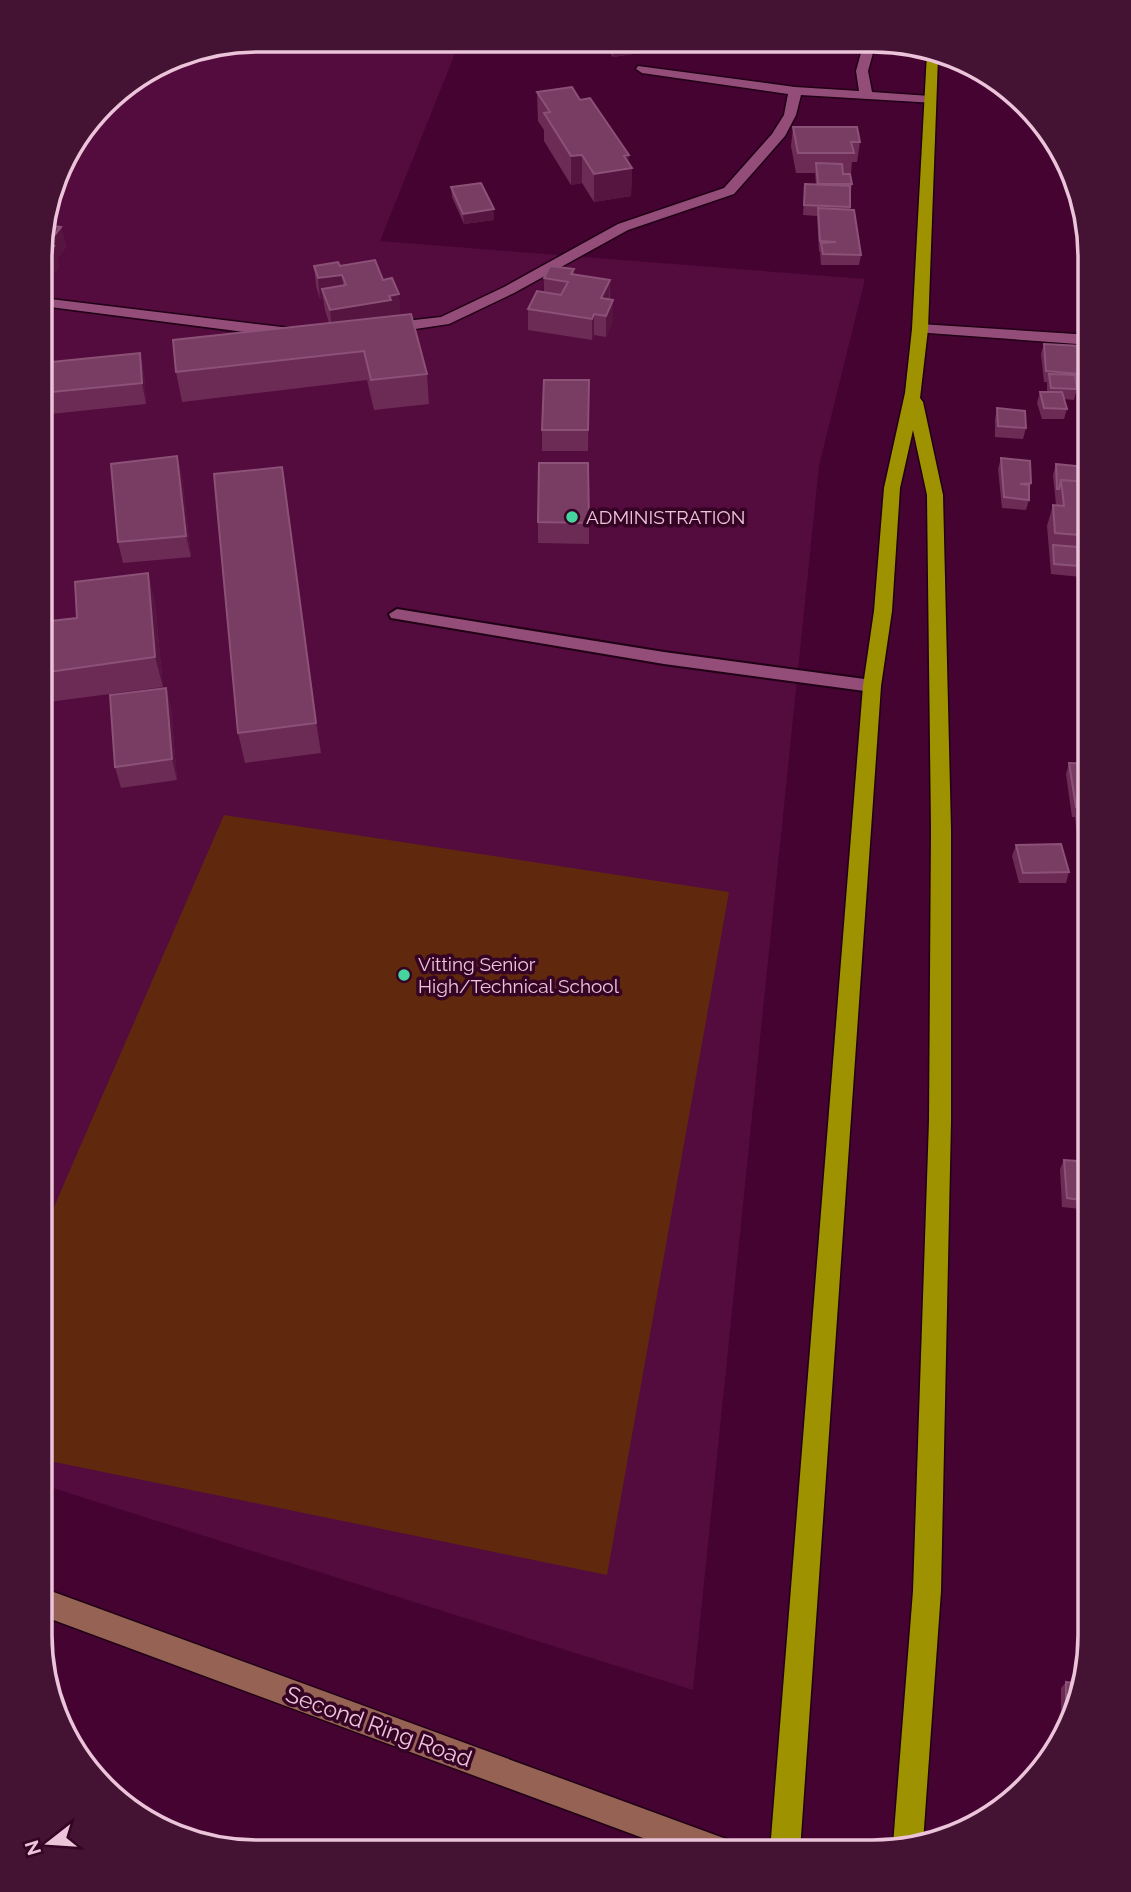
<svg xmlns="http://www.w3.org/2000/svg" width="1131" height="1892" font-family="Raleway,sans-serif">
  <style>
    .built { fill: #540b3e }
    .green { fill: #60290e }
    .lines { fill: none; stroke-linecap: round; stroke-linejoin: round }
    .lane-casing { stroke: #200115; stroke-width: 4 }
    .street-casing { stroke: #200115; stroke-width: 3 }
    .secondary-casing { stroke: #200115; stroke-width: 3 }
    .highway-casing { stroke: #200115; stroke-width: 3 }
    .lane { fill: #934d78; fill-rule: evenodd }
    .street { fill: #934d78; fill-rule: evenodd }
    .secondary { fill: #966254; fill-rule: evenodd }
    .highway { fill: #9e9200; fill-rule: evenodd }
    .wall { fill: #6c2b55 }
    .shaded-wall { fill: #561441 }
    .building { fill: #793c63; stroke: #8b5176; stroke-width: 2 }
    .poi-dot { fill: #46d49e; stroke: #350425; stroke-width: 2.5 }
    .labels { text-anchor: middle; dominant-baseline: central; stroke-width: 7; stroke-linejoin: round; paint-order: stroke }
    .poi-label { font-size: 19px; fill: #ecc4da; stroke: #350425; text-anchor: start }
    .near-street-label { font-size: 23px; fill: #ecc4da; stroke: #350425 }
    .rim { fill: none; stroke: #ecc4da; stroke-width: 3.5 }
  </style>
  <rect width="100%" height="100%" fill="#450332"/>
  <!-- built -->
  <path class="built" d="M258,40l202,1 -80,200 485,38 -46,187 -126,1224 -653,-206 2,-1254 21,-69 51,-67 61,-37z"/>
  <!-- green -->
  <path class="green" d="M224,815l505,77 -122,683 -567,-116 1,-222z"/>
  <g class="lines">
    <!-- lane casing -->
    <g class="lane-casing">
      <path id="lane" d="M397,609l267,43 208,28 8,6 -8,6 -208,-28 -273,-46 -2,-4z"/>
    </g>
    <!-- street casing -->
    <g class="street-casing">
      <path id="street" d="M864,42h12l-8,29 4,21 58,4 5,1v6l-134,-8 -5,20 -11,21 -51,58 -106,36 -114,63 -65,31 -61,9 -8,-5 8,-5 53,-6 63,-30 114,-63 106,-36 48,-54 12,-19 4,-21 -146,-21 -6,-4 2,-3 157,21 64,4 -3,-20z
        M42,298l248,30 8,5 -8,5 -248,-32z
        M920,324l171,11v10l-176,-13 -3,-3z"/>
    </g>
    <!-- secondary casing -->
    <g class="secondary-casing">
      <path id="secondary" d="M40,1587l678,249 11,4 4,11h-55l-638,-236z"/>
    </g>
    <!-- highway casing -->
    <g class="highway-casing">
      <path id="highway" d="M927,53l11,4 -10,272 -8,69 3,4 20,93 8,335v291l-10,470 -18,251 -29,6 -1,-3 20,-254 16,-470 2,-291 -4,-335 -14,-65 -13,58 -8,123 -11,75 -81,1165h-30l93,-1165 11,-75 10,-123 21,-95 7,-64z"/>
    </g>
    <!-- lane -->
    <use href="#lane" class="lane"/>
    <!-- street -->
    <use href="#street" class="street"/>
    <!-- secondary -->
    <use href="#secondary" class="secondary"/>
    <!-- highway -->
    <use href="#highway" class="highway"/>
  </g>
  <!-- wall -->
  <path class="wall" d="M602,41h44v11l-33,5z
    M537,92l43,8 49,55v9l3,4 -1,28 -37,6 -12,-19 -11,2 -27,-44v-11l-6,-9z
    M793,127l67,15 -3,20h-5l-1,11h-8l9,11 -2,11v14l11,46 -2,10h-38l-1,-13 -1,-1 -2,-35 -14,-1 2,-31 11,1 -1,-12h-19l-5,-27z
    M451,187l43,33 -30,4 -12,-27z
    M61,227l5,20 -9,12 2,8 -13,17h-4v-54z
    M314,266h26l43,14 18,35 26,59 2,30 -55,6 -7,-30 -185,22 -6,-30 153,-49 -4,-13 -2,-12 -3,1 -4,-13z
    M574,269v5l36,6v20h3v21l-7,16 -12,-2 -2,5 -64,-10v-21l16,-17v-14z
    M1085,343h6v33l-4,-1 -3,-13 -6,22h-2l1,5 -3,11 -10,-1 3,10 -3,10h-22l-5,-16 3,-11h7v-10h-3l-3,-28 3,-10 38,8z
    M140,353l4,21 2,30 -104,11v-52z
    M589,380l-1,71h-46v-21z
    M997,408l29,20 -3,11 -28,-2v-18z
    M177,456l5,21 9,80 -68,6 -5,-21z
    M1001,458l30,25 -2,8v9l-3,10 -24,-2 -4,-39z
    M1056,464l30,18h5v96l-40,-4 -4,-48 6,-21h3l-3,-30z
    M282,467l39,286 -76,10 -7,-30z
    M538,522l51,1v21l-51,-1z
    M148,573l7,30 8,84 -122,16 1,-81 35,-4z
    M166,688l5,20 6,72 -56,8 -6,-21z
    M1069,763l22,1v81h-13l-3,-28h-3l-6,-43z
    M1016,845l53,27 -3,11h-47l-7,-27z
    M1064,1160l26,2v48l-28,-3 -2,-38z
    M1066,1682l8,35 -13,23v-52z"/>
  <!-- shaded-wall -->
  <path class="shaded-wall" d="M614,41h32v11l-33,5z
    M582,155v28l-11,2v-29z
    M629,155v13h3l-1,28 -37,6v-28l30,-18z
    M494,209v11l-30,4 -1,-10z
    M61,227l5,20 -9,12 2,8 -13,17 -4,-14v-9l5,-16z
    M342,275l2,20 -22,-6 1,9 -3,1 -2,-21z
    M610,280l-1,21 -8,-3z
    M399,294l2,21 -69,15 -2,-20z
    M613,300v21l-7,16v-21z
    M594,314v21l-2,5v-21z
    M140,353l4,21 2,30 -4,-21z
    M177,456l5,21 9,80 -5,-21z
    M282,467l5,30 34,256 -5,-30z
    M148,573l7,30 8,84 -8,-30z
    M166,688l5,20 6,72 -5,-21z"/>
  <!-- building -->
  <path class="building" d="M572,87l8,13 10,-2 39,57 -5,1 8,12 -38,6 -12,-19 -11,1 -27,-43 6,-1 -13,-20z
    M793,127h64l3,15h-9l3,11h-56z
    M816,163l26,1 1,10h7l2,10h-34z
    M481,183l13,26 -31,5 -12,-27z
    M805,184l45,2v21l-46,-2z
    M818,208l36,2 7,45 -38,-1 -2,-11 15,-1 -16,-1z
    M44,225l17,2 -14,18 7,1 -12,15v-31z
    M375,260l8,20 9,-2 7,16 -10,2 2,4 -61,10 -8,-21 24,-4 -4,-10 -24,3 -4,-12 24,-4 2,4z
    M550,266l24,3 -3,5 39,6 -9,18 12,2 -7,16 -12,-2 -2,5 -64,-10 9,-18 24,4 7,-13 -24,-4z
    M411,314l16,60 -56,6 -7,-29 -188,21 -3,-32z
    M1085,343h6v22h-1z
    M1044,344l37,2 3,15h-4l1,13 -35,-3z
    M140,353l2,30 -100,10v-30z
    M1049,374l26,1 2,14 -26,-1z
    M544,380h45l-1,50h-46z
    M1040,392h22l5,17 -23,-1z
    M997,408l28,3 1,17 -28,-2z
    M177,456l9,80 -68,6 -7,-78z
    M1001,458l29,3 1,22 -11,1 9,1v15l-25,-3z
    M539,463h49l1,60 -51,-1z
    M1056,464l29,3 1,15 -25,-2 -2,9h-2z
    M282,467l34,256 -78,10 -24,-259z
    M1061,480l30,2v54l-36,-3 -2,-28 11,1z
    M1053,545l38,3v19l-37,-3z
    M148,573l7,84 -114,16 1,-51 35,-4 -2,-36z
    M166,688l6,71 -57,8 -5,-72z
    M1069,763l22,1v43h-15z
    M1078,809h13v26h-9z
    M1061,844l8,28 -46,1 -7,-28z
    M1064,1160l26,2v39l-23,-3z
    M1066,1682l16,2 -8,33 -8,14z"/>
  <!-- markers -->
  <g class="poi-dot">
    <circle cx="572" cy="517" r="7"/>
    <circle cx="404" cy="975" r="7"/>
  </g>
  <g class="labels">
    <!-- poi labels -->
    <g class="poi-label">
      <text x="586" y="517">ADMINISTRATION</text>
      <text x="418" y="964">Vitting Senior<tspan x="418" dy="22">High/Technical School</tspan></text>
    </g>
    <!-- near-street labels -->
    <g class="near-street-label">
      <text transform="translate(379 1726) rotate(20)">Second Ring Road</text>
    </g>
  </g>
  <!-- crop -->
  <path d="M0 0H1131V1892H0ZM257 52H873A205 205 0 0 1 1078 257V1635A205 205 0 0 1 873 1840H257A205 205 0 0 1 52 1635V257A205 205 0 0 1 257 52Z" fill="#441333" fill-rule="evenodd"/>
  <path class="rim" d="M257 52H873A205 205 0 0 1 1078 257V1635A205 205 0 0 1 873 1840H257A205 205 0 0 1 52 1635V257A205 205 0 0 1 257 52Z"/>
  <!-- north arrow -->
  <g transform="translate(49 1843) rotate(253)" stroke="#350425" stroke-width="5" paint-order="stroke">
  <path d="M0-5L12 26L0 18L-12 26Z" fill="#ecc4da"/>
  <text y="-10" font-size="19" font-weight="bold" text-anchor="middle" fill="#ecc4da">N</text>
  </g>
</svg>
